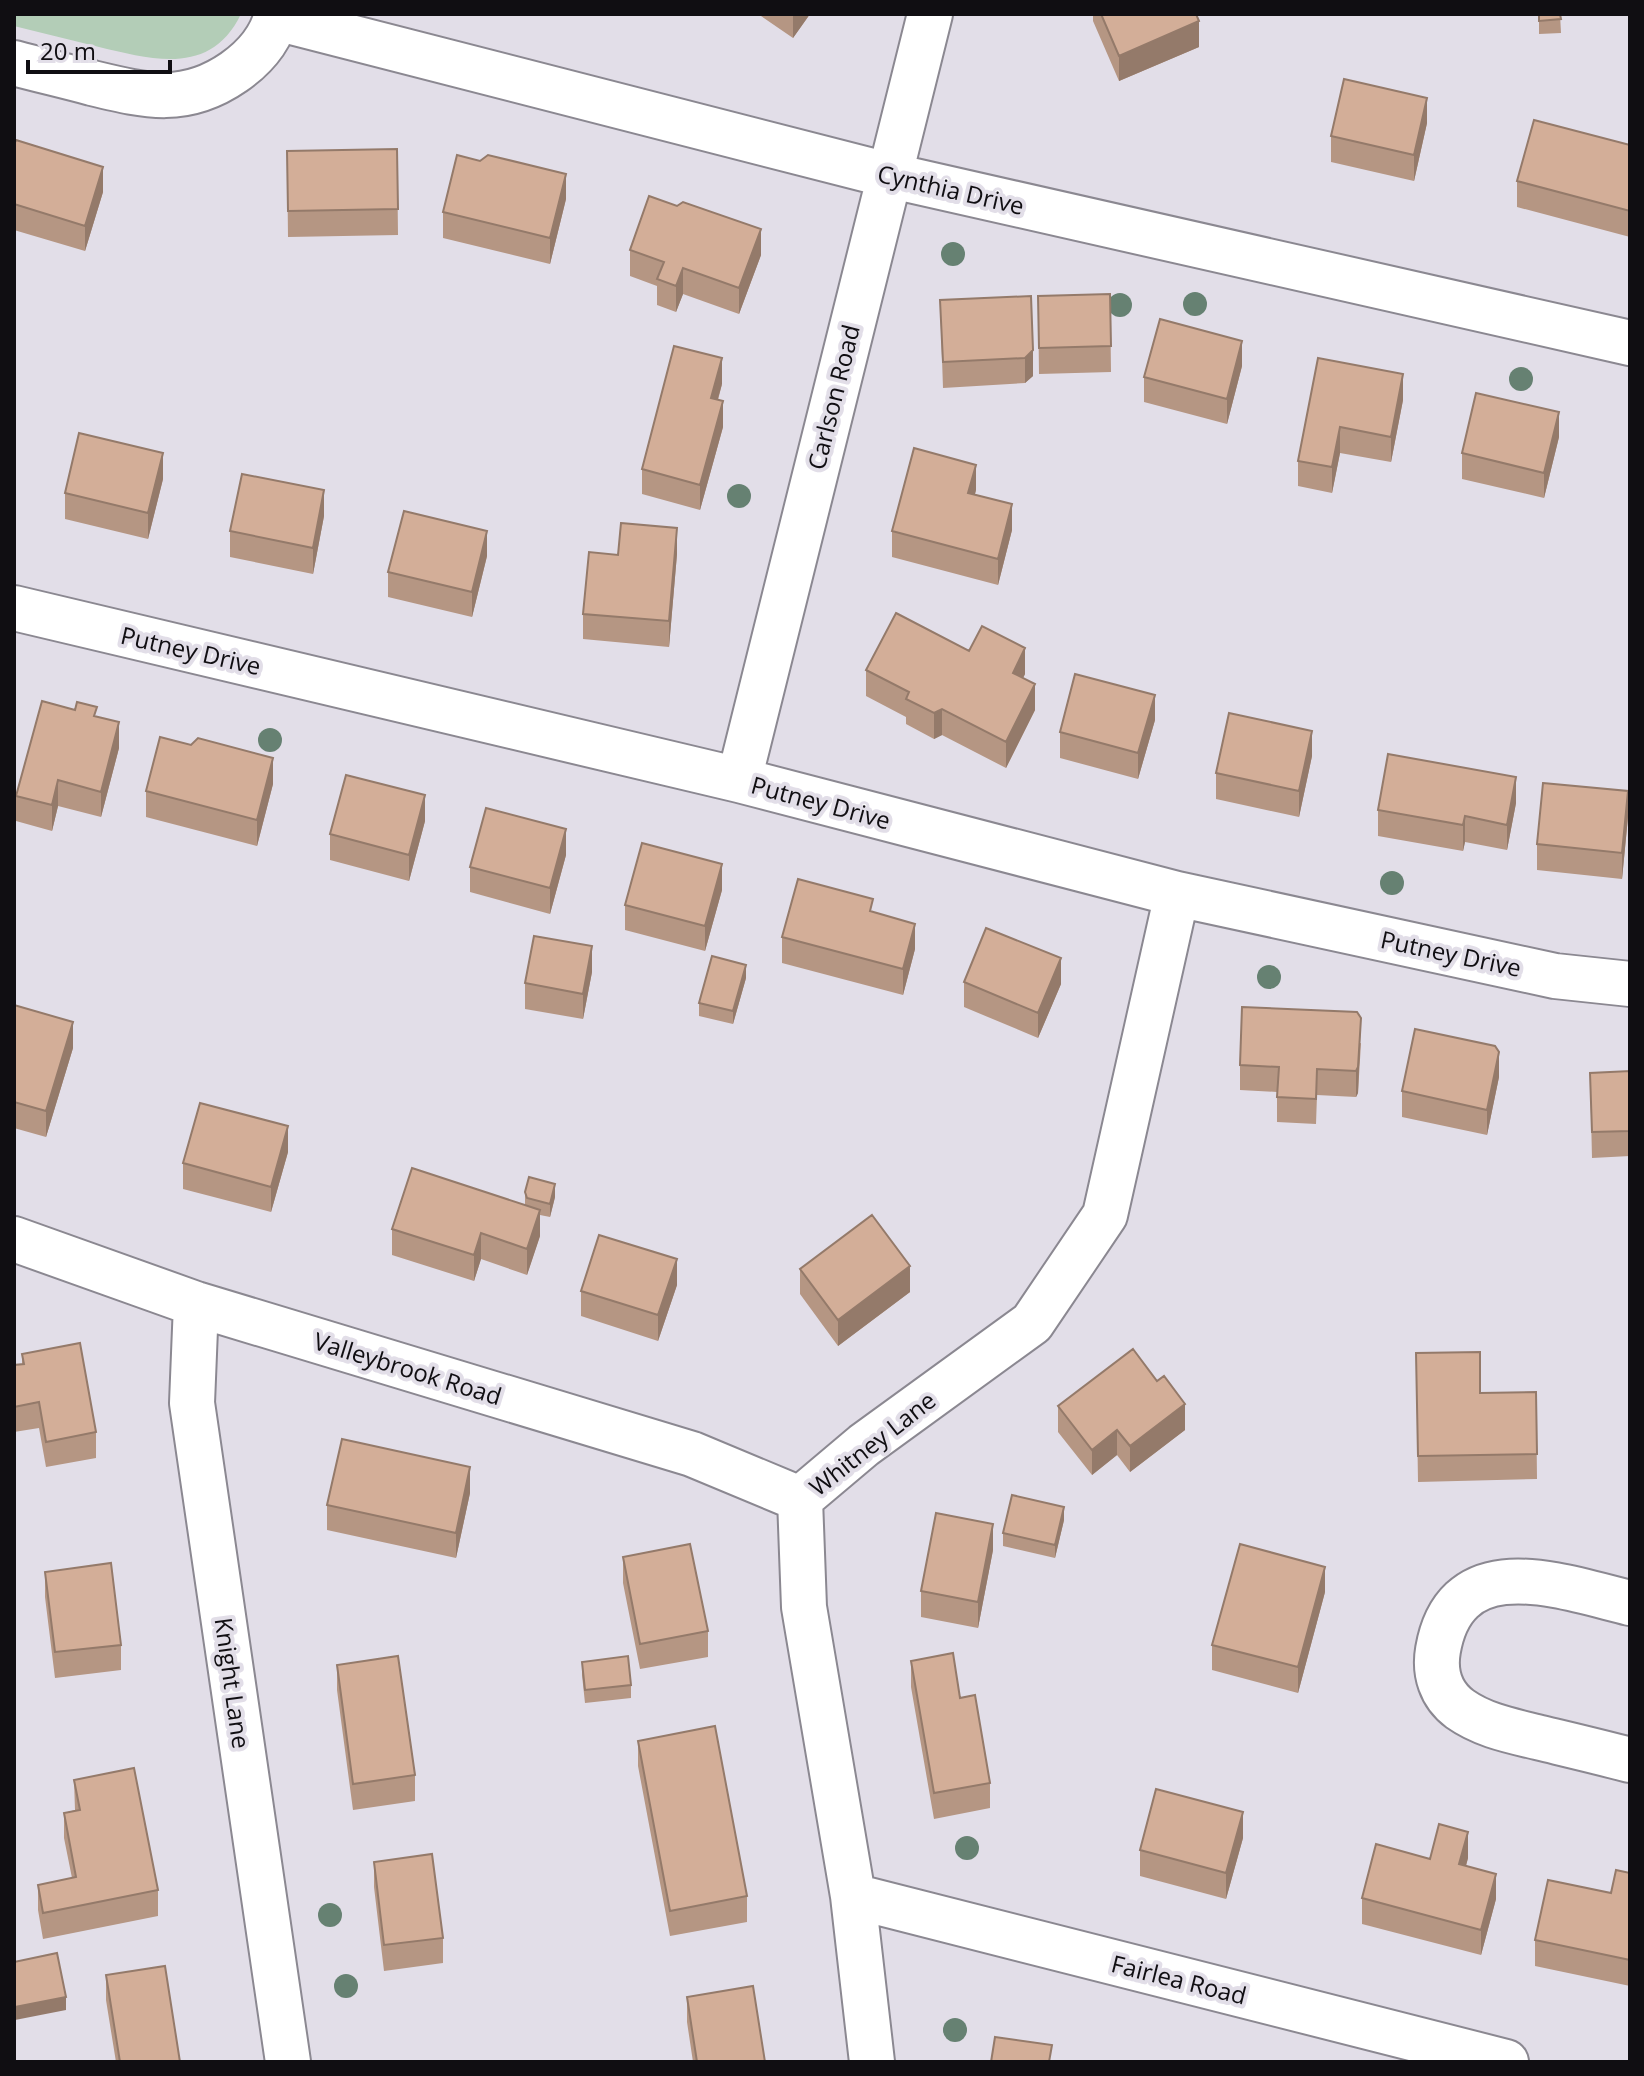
<svg xmlns="http://www.w3.org/2000/svg" width="1644" height="2076" font-family="'Open Sans',sans-serif">
  <style>
    .green { fill: #b3cdb7 }
    .lines { fill: none; stroke-linecap: round; stroke-linejoin: round }
    .minor-casing { stroke: #8b8891; stroke-width: 48 }
    .minor { stroke: #fff; stroke-width: 44 }
    .tree { fill: #668172 }
    .wall { fill: #b59683 }
    .shaded-wall { fill: #947a6a }
    .building { fill: #d3ae98; stroke: #947a6a; stroke-width: 2 }
    .labels { text-anchor: middle; dominant-baseline: central; stroke-width: 8; stroke-linejoin: round; paint-order: stroke }
    .street-label { font-size: 24px; fill: #100e12; stroke: #e2dee8 }
  </style>
  <rect width="100%" height="100%" fill="#e2dee8"/>
  <!-- green -->
  <path class="green" d="M14,14h227c-30,62 -87,46 -142,33 -28,-7 -57,-14 -85,-21z"/>
  <g class="lines">
    <!-- minor casing -->
    <g class="minor-casing">
      <path id="minor" d="M276,18l612,157 742,168
        M14,63c26,7 52,13 78,20 54,13 93,23 142,-11 20,-14 37,-33 43,-58
        M14,608l725,172 438,114 378,82 75,8
        M739,780l191,-766
        M14,1239l182,65 496,150 108,45
        M196,1304l-4,99 96,659
        M1630,1603c-70,-17 -174,-56 -192,47 -4,23 3,45 22,59 24,17 53,22 81,29 29,7 59,14 89,22
        M853,1896l653,166
        M872,2062l-19,-166 -49,-289 -4,-108 64,-54 168,-122 73,-108 72,-321"/>
    </g>
    <!-- minor -->
    <use href="#minor" class="minor"/>
  </g>
  <!-- trees -->
  <g class="tree">
    <circle cx="953" cy="254" r="12"/>
    <circle cx="1195" cy="304" r="12"/>
    <circle cx="1120" cy="305" r="12"/>
    <circle cx="1521" cy="379" r="12"/>
    <circle cx="739" cy="496" r="12"/>
    <circle cx="270" cy="740" r="12"/>
    <circle cx="1392" cy="883" r="12"/>
    <circle cx="1269" cy="977" r="12"/>
    <circle cx="967" cy="1848" r="12"/>
    <circle cx="330" cy="1915" r="12"/>
    <circle cx="346" cy="1986" r="12"/>
    <circle cx="955" cy="2030" r="12"/>
  </g>
  <!-- wall -->
  <path class="wall" d="M758,14h52l-17,24z
    M1093,14h103l3,33 -80,34 -26,-60z
    M1539,14h21l1,19 -22,1z
    M1427,123l-13,58 -83,-19v-26z
    M14,145l89,47 -18,59 -71,-21z
    M1630,145v92l-113,-30v-26z
    M397,149l1,86 -110,2 -1,-86z
    M566,199l-16,65 -107,-26v-26z
    M630,250l131,5 -22,59 -56,-20 -7,18 -19,-7v-19l-27,-10z
    M1110,294l1,78 -72,2 -1,-78z
    M1031,296l2,80 -8,7 -82,5 -3,-88z
    M1318,358l85,42 -12,62 -51,-9 -8,40 -34,-7v-25z
    M1242,366l-15,58 -83,-22v-25z
    M722,384l-4,16 5,27 -23,83 -58,-16v-25z
    M1559,437l-15,61 -82,-19v-26z
    M163,479l-15,60 -83,-20v-26z
    M976,490l-1,4 37,36 -14,55 -106,-28v-26z
    M324,516l-11,58 -83,-17v-26z
    M677,554l-8,93 -86,-8v-25l35,-59z
    M487,556l-15,61 -84,-20v-25z
    M969,651l56,23 -2,4 12,32 -29,58 -64,-33 -8,4 -28,-15v-7l-40,-21v-26z
    M97,716l22,32 -18,69 -43,-11 -6,25 -36,-10v-25z
    M1155,720l-17,59 -78,-21v-26z
    M1312,756l-13,61 -83,-18v-26z
    M273,784l-16,62 -111,-29v-26z
    M1516,803l-9,47 -42,-8 -2,9 -85,-15v-26z
    M1628,817l-6,62 -85,-9v-26z
    M425,821l-16,60 -79,-21v-26z
    M566,855l-16,59 -80,-22v-25z
    M722,890l-17,61 -80,-21v-25z
    M873,912l42,37 -12,46 -121,-32v-26z
    M592,972l-9,47 -58,-10v-26z
    M746,978l-13,46 -34,-8v-13z
    M964,982l97,2 -23,54 -74,-31z
    M14,1005l59,43 -27,89 -32,-9z
    M1361,1043l-3,50 -2,4 -39,-2 -1,29 -39,-2v-30l-37,-2v-25z
    M1630,1071v85l-38,2 -2,-85z
    M1499,1077l-12,58 -85,-18v-26z
    M288,1152l-17,60 -88,-23v-26z
    M525,1192l30,5 -5,20 -10,-2v21l-13,39 -46,-16 -7,22 -82,-26v-26l133,-24z
    M800,1269l110,23 -72,54 -38,-52z
    M677,1285l-19,56 -77,-25v-25z
    M1416,1353l64,40 56,-1 1,87 -119,3z
    M22,1354l74,78v26l-50,9 -7,-39 -25,4v-67l8,-1z
    M1058,1406l127,24 -55,42 -13,-17 -25,20 -34,-43z
    M470,1493l-14,65 -129,-28v-25z
    M1064,1520l-9,38 -52,-12v-13z
    M993,1550l-15,78 -57,-11v-26z
    M623,1557l85,74v26l-68,12 -17,-86z
    M45,1572l76,73v25l-66,8 -10,-81z
    M1325,1592l-27,101 -86,-23v-25z
    M911,1661l49,37 30,85v25l-56,11 -23,-132z
    M582,1662l49,23v13l-46,5 -3,-28z
    M337,1665l78,110v26l-62,9 -16,-120z
    M638,1741l109,155v26l-77,14 -32,-170z
    M74,1780l84,110v26l-115,23 -5,-29v-25l34,-7 -8,-40v-25l11,-3z
    M1243,1838l-17,61 -86,-23v-26z
    M1468,1858l-2,8 30,33 -15,56 -119,-31v-26l68,-39z
    M374,1862l69,76v25l-59,8 -10,-84z
    M1630,1873v113l-95,-20v-26l76,-47z
    M106,1975l74,87h-64l-10,-62z
    M687,1997l78,65h-72l-6,-40z"/>
  <!-- shaded-wall -->
  <path class="shaded-wall" d="M793,14h17l-17,24z
    M1199,21v26l-80,34v-25z
    M1427,98v25l-13,58v-26z
    M103,167v25l-18,59v-25z
    M566,174v25l-16,65v-26z
    M761,229v26l-22,59v-26z
    M683,268v26l-7,18v-26z
    M1242,341v25l-15,58v-25z
    M1033,350v26l-8,7v-25z
    M722,358v26l-11,39v-25z
    M1403,374v26l-12,62v-25z
    M723,401v26l-23,83v-25z
    M1559,412v25l-15,61v-25z
    M1340,427v26l-8,40v-26z
    M163,453v26l-15,60v-26z
    M976,465v25l-8,28v-25z
    M324,490v26l-11,58v-26z
    M1012,504v26l-14,55v-26z
    M677,528v26l-8,93v-26z
    M487,531v25l-15,61v-25z
    M1025,648v26l-12,24v-25z
    M1035,684v26l-29,58v-26z
    M1155,695v25l-17,59v-26z
    M942,709v26l-8,4v-26z
    M119,722v26l-18,69v-25z
    M1312,731v25l-13,61v-26z
    M273,758v26l-16,62v-26z
    M1516,777v26l-9,47v-25z
    M58,780v26l-6,25v-26z
    M1628,791v26l-6,62v-26z
    M425,795v26l-16,60v-26z
    M1465,816v26l-2,9v-26z
    M566,829v26l-16,59v-26z
    M722,864v26l-17,61v-25z
    M915,924v25l-12,46v-26z
    M592,946v26l-9,47v-25z
    M1061,958v26l-23,54v-25z
    M746,965v13l-13,46v-13z
    M1361,1018l-3,75 -2,4v-26z
    M73,1022v26l-27,89v-26z
    M1499,1052v25l-12,58v-25z
    M288,1126v26l-17,60v-25z
    M555,1184v13l-5,20v-13z
    M540,1210v26l-13,39v-26z
    M481,1233v26l-7,22v-26z
    M677,1259v26l-19,56v-26z
    M910,1266v26l-72,54v-26z
    M1185,1404v26l-55,42v-26z
    M1117,1430v25l-25,20v-25z
    M470,1467v26l-14,65v-25z
    M1064,1507v13l-9,38v-13z
    M993,1524v26l-15,78v-26z
    M1325,1567v25l-27,101v-26z
    M1243,1812v26l-17,61v-26z
    M1468,1832v26l-9,32v-26z
    M1496,1874v25l-15,56v-25z
    M66,1997v13l-51,10v-13z"/>
  <!-- building -->
  <path class="building" d="M1101,14h95l3,7 -80,35z
    M1539,14h21l1,5 -22,2z
    M1344,79l83,19 -13,57 -83,-19z
    M1534,120l96,25v66l-113,-30z
    M16,140l87,27 -18,59 -71,-22v-59z
    M397,149l1,60 -110,2 -1,-60z
    M457,155l23,6 8,-6 78,19 -16,64 -107,-26z
    M649,196l28,10 6,-4 78,27 -22,59 -56,-20 -7,18 -19,-7 7,-17 -34,-12z
    M1110,294l1,52 -72,2 -1,-52z
    M1031,296l2,54 -8,8 -82,4 -3,-62z
    M1160,319l82,22 -15,58 -83,-22z
    M674,346l48,12 -11,40 12,3 -23,84 -58,-16z
    M1318,358l85,16 -12,63 -51,-10 -8,40 -34,-6z
    M1476,393l83,19 -15,61 -82,-20z
    M79,433l84,20 -15,60 -83,-20z
    M914,448l62,17 -8,28 44,11 -14,55 -106,-28z
    M242,474l82,16 -11,58 -83,-17z
    M404,511l83,20 -15,61 -84,-20z
    M621,523l56,5 -8,93 -86,-7 6,-62 29,3z
    M896,613l73,38 13,-25 43,22 -12,25 22,11 -29,58 -64,-33 -8,4 -28,-14 3,-7 -43,-22z
    M1075,674l80,21 -17,58 -78,-21z
    M42,701l33,9 2,-8 20,5 -3,9 25,6 -18,70 -43,-12 -6,25 -36,-9z
    M1229,713l83,18 -13,60 -83,-18z
    M160,737l31,8 7,-7 75,20 -16,62 -111,-29z
    M1388,754l128,23 -9,48 -42,-9 -2,9 -85,-15z
    M346,775l79,20 -16,60 -79,-21z
    M1543,783l85,8 -6,62 -85,-9z
    M486,808l80,21 -16,59 -80,-21z
    M642,843l80,21 -17,62 -80,-21z
    M798,879l75,20 -3,12 45,13 -12,45 -121,-32z
    M986,928l75,30 -23,55 -74,-31z
    M534,936l58,10 -9,48 -58,-11z
    M712,956l34,9 -13,46 -34,-8z
    M14,1005l59,17 -27,89 -32,-9z
    M1242,1007l115,5 4,6 -3,49 -2,4 -39,-2 -1,30 -39,-2 2,-30 -39,-2z
    M1415,1029l80,17 4,6 -12,58 -85,-19z
    M1630,1071v60l-38,1 -2,-59z
    M200,1103l88,23 -17,61 -88,-24z
    M412,1168l128,42 -13,39 -46,-16 -7,22 -82,-26z
    M529,1177l26,7 -5,20 -23,-6 -2,-6z
    M872,1215l38,51 -72,54 -38,-51z
    M599,1235l78,24 -19,56 -77,-24z
    M80,1343l16,89 -50,10 -7,-40 -25,5v-42l10,-1 -2,-10z
    M1133,1349l24,32 7,-5 21,28 -55,42 -13,-16 -25,20 -34,-44z
    M1480,1352v41l56,-1 1,62 -119,2 -2,-103z
    M342,1439l128,28 -14,66 -129,-28z
    M1012,1495l52,12 -9,38 -52,-12z
    M936,1513l57,11 -15,78 -57,-11z
    M690,1544l18,87 -68,13 -17,-87z
    M1240,1544l85,23 -27,100 -86,-22z
    M111,1563l10,82 -66,7 -10,-80z
    M953,1653l7,45 15,-3 15,88 -56,10 -23,-132z
    M398,1656l17,119 -62,9 -16,-119z
    M628,1656l3,29 -46,5 -3,-28z
    M715,1726l32,170 -77,15 -32,-170z
    M134,1768l24,122 -115,23 -5,-28 38,-8 -12,-64 16,-3 -6,-30z
    M1156,1789l87,23 -17,61 -86,-23z
    M1439,1824l29,8 -9,32 37,10 -15,56 -119,-32 14,-54 54,15z
    M432,1854l11,84 -59,7 -10,-83z
    M1616,1870l14,3v87l-95,-20 13,-60 63,13z
    M57,1953l9,44 -51,10 -1,-45z
    M165,1966l15,96h-60l-14,-87z
    M753,1986l12,76h-68l-10,-65z
    M995,2037l57,8 -3,17h-58z"/>
  <g class="labels">
    <!-- street labels -->
    <g class="street-label">
      <text transform="translate(951 189) rotate(13)">Cynthia Drive</text>
      <text transform="translate(833 397) rotate(-76)">Carlson Road</text>
      <text transform="translate(191 650) rotate(13)">Putney Drive</text>
      <text transform="translate(821 802) rotate(15)">Putney Drive</text>
      <text transform="translate(1451 953) rotate(12)">Putney Drive</text>
      <text transform="translate(408 1368) rotate(17)">Valleybrook Road</text>
      <text transform="translate(872 1443) rotate(-38)">Whitney Lane</text>
      <text transform="translate(233 1683) rotate(82)">Knight Lane</text>
      <text transform="translate(1179 1979) rotate(14)">Fairlea Road</text>
    </g>
  </g>
  <!-- border -->
  <rect width="1644" height="2076" fill="none" stroke="#100e12" stroke-width="32"/>
  <!-- scale -->
  <path d="M28 60v12h142v-12" fill="none" stroke="#100e12" stroke-width="4"/>
  <text x="40" y="60" font-size="24" fill="#100e12" stroke="#e2dee8" stroke-width="6" paint-order="stroke">20 m</text>
</svg>
